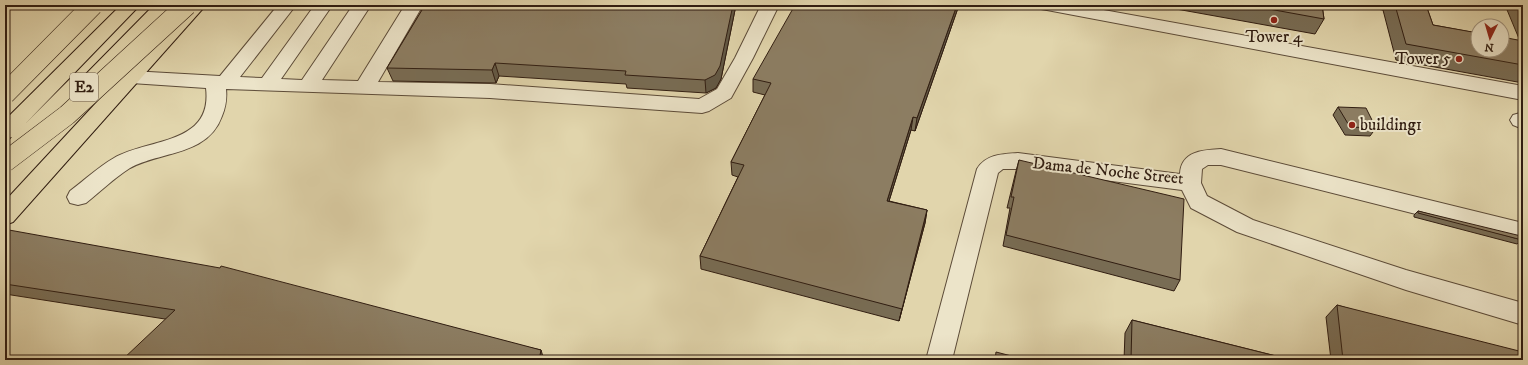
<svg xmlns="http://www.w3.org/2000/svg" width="1528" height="365" font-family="'IM FELL DW Pica',serif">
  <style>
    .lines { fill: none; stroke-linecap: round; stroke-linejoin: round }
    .minor-casing { stroke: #5c4b38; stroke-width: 2 }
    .major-casing { stroke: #301d11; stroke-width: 2 }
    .highway-casing { stroke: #301d11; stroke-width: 2 }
    .minor { fill: #ece4c9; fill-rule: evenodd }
    .major { fill: #e1d5ac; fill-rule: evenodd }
    .highway { fill: #e1d5ac; fill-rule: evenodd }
    .highway-bridge-casing { stroke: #301d11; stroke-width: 21; stroke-linecap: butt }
    .highway-bridge { stroke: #e1d5ac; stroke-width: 20 }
    .wall { fill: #786c54; stroke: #301d11 }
    .shaded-wall { fill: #625845; stroke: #301d11 }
    .building { fill: #8c7d62; stroke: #301d11 }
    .poi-dot { fill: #8f2418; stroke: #ece4c9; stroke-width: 1.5 }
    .labels { text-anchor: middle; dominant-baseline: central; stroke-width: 4; stroke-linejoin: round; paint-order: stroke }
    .shield { fill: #ece4c9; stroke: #685948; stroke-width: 1 }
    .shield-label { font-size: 16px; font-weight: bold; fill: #301d11 }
    .poi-label { font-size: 17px; fill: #301d11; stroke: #ece4c9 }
    .street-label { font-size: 17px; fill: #301d11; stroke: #ece4c9 }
  </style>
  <rect width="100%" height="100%" fill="#e1d5ac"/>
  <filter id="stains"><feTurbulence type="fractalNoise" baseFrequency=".005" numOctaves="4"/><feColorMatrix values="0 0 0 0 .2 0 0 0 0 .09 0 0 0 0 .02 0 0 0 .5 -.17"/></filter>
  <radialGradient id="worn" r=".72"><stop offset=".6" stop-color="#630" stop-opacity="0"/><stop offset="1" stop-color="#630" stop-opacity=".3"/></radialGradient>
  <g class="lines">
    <!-- minor casing -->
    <g class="minor-casing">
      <path id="minor" d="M278,5h18l-56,72 22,1 52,-72 7,-1 5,1 3,4 -48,69 21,1 51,-75h18l-49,75 36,1 47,-76h18l-45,77 112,2 209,15 18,-10 18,-31 26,-53h18l-26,53 -22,40 -22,13 -7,2 -212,-15 -264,-9c1,10 0,17 -4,27 -14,40 -61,35 -92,52 -16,10 -30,24 -44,35l-8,2 -8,-2 -3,-6 3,-6c15,-11 28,-24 44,-33 35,-20 99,-13 92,-70l-75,-5 -7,-2 -3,-4 3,-4 7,-2 89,5z
        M1038,5h38l447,81v14l-476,-90 -6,-1z
        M1520,113l3,1v15l-10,-4 -3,-5 3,-5z
        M1221,149l302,74v18l-302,-76h-13l-6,4 -1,14 6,13 46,24 153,50 117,33v22l-117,-35 -169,-58 -46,-24 -9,-18 -164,-21h-15l-5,4 -46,187h-26l51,-191c9,-15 26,-15 41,-16l162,21c1,-23 23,-24 41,-25z"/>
    </g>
    <!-- major casing -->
    <g class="major-casing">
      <path id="major" d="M187,5h19l-193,217 -8,3v-24z"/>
    </g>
    <!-- highway casing -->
    <g class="highway-casing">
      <path id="highway" d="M121,5h19l-115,119 48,-48 7,-2 5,1 69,-70h19l-92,98 -7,2 -5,-2 -48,50 -7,2 -7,-2 -2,-8 7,-8 -7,2v-19z"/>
    </g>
    <!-- minor -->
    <use href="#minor" class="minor"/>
    <!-- major -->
    <use href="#major" class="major"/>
    <!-- highway -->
    <use href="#highway" class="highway"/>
    <!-- highway-bridge casing -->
    <g class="highway-bridge-casing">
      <path id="highway-bridge" d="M5,94l88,-89
        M5,162l62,-47 120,-110"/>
    </g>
    <!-- highway-bridge -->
    <use href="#highway-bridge" class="highway-bridge"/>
  </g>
  <!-- wall -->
  <path class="wall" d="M425,5h311l-15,74 -5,9 -10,5 -79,-5 -1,-4 -127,-8 -3,7 -103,-2 -6,-13z
    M959,5l-44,126 -4,-1 -22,71 38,9 -2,13 -26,98 -198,-52 -1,-13 38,-79 -6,-2 -1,-13 34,-67 -12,-3v-13z
    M1154,5h168l2,14 -9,15z
    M1368,5h58l7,20 87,16 -15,-36h18v78l-127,-23 -13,-50 -14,-2z
    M1338,107l38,21 -6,8 -25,-1 -12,-20z
    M1019,160l161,120 -6,11 -171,-45 7,-38h-3l9,-37z
    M1418,211l104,29 -5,4 -103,-27v-2z
    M5,234l536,116 -376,-31 -160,-25z
    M1337,305l186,55h-192l-5,-43z
    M1132,320l160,40h-168l1,-27z"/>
  <!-- shaded-wall -->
  <path class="shaded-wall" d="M733,5h3l-15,74 -5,9 -10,5 -1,-13z
    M957,5h2l-44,126 2,-13z
    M495,63l4,13 -3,7 -4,-13z
    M913,117l-2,13 -26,84 2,-13z
    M927,210l-2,13 -26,98 3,-12z
    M541,350l3,10h-5z"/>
  <!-- building -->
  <path class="building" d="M425,5h308l-13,61 -5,9 -10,5 -80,-5 1,-4 -131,-8 -3,7 -105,-2z
    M795,5h162l-40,113 -4,-1 -26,84 40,9 -25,99 -202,-53 44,-91 -13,-3 40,-79 -18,-4z
    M1247,5h75l2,14z
    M1395,5h31l7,20 45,8v17h24v-13l21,4v24l-117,-21z
    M1338,107l28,1 10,20 -26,-1z
    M1019,160l165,39 -4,81 -174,-45 8,-38h-3z
    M1418,211l103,25 1,4 -104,-27z
    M9,230l211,38 1,-2 320,84 -2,10h-417l53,-50 -170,-26v-50z
    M1337,305l186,47v8h-180z
    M1132,320l160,40h-161z
    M996,352l31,8h-32z"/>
  <!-- markers -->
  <g class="poi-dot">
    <circle cx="1274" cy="20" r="4"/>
    <circle cx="1459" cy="59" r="4"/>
    <circle cx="1352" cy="125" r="4"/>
  </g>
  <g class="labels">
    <!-- shield labels -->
    <rect class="shield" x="70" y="73" width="28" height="28" rx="3"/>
    <g class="shield-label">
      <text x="84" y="87">E2</text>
    </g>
    <!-- poi labels -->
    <g class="poi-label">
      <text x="1274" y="37">Tower 4</text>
      <text x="1451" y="59" text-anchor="end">Tower 5</text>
      <text x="1360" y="125" text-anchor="start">building1</text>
    </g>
    <!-- street labels -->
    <g class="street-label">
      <text transform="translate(1108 171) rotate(6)">Dama de Noche Street</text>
    </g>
  </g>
  <!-- margin -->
  <rect width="1528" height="365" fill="none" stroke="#e1d5ac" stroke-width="20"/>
  <rect x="6" y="6" width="1516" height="353" fill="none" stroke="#301d11" stroke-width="2"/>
  <rect x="10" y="10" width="1508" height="345" fill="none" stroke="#301d11"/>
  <!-- north arrow -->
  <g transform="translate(1490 38) rotate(185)"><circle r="19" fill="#ece4c9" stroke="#a1947f"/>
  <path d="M0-3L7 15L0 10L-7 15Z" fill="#8f2418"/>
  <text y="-6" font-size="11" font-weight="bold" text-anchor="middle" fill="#301d11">N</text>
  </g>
  <rect width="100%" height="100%" filter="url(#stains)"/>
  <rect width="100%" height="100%" fill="url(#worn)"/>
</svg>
